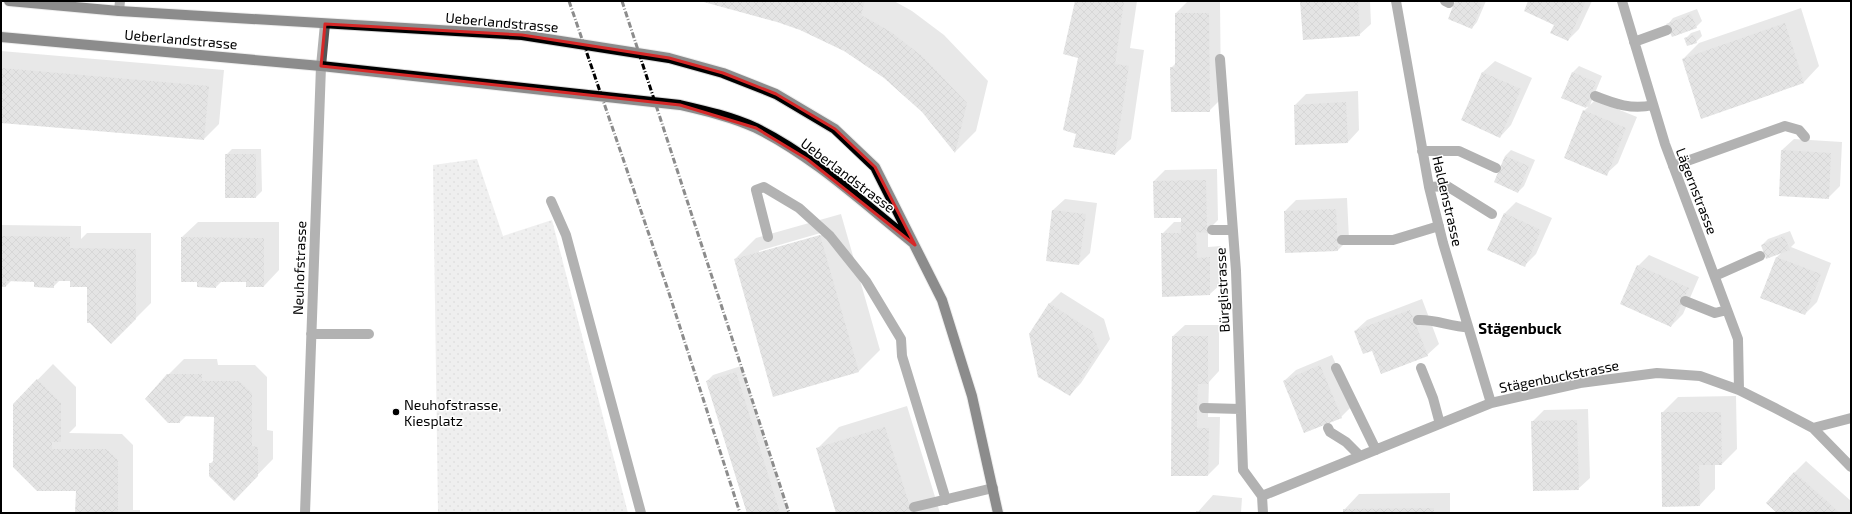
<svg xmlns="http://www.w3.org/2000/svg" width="1852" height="514" font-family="'Exo 2',sans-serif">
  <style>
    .grass { fill: url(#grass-dots) }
    .shadow { fill: #0003; fill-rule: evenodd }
    .building { fill: url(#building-cross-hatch) }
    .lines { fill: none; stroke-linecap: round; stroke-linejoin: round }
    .major-casing { stroke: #dbdbdb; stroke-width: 12 }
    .minor { stroke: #555; stroke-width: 10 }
    .major { stroke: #000; stroke-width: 10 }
    .rail { stroke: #000; stroke-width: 3; stroke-dasharray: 6 2 1 2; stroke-linecap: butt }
    .marked { fill: none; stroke: #d62828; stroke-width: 3; stroke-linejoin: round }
    .poi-dot { fill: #000; stroke: #fff; stroke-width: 1.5 }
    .labels { text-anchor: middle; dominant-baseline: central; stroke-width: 3; stroke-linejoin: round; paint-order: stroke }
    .street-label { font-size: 14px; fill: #000; stroke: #fff }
    .poi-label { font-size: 14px; fill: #000; stroke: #fff; text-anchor: start }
    .neighbourhood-label { font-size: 15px; font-weight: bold; fill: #000; stroke: #fff }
  </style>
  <defs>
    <pattern id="grass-dots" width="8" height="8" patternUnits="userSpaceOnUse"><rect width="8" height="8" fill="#dcdcdc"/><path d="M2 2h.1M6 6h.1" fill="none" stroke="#bbb" stroke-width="1.8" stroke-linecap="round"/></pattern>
    <pattern id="building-cross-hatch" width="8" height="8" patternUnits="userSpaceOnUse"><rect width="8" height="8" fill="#c4c4c4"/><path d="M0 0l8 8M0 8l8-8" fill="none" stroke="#a7a7a7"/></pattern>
  </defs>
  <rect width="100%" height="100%" fill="#fff"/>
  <!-- grass -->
  <path class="grass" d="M477,159l26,77 49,-16 76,293h-190l-5,-348z"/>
  <!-- shadow -->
  <path class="shadow" d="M702,1h192l18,10 32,24 44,46 -12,50 -21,21 -33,-41 -37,-34 -40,-27 -44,-21 -24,-8z
    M1076,1h61l-7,47 14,2 -13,89 -16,15 -37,-21 1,-76z
    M1301,1h69l1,23 -12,11z
    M1456,1h30l-9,21 -5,6z
    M1529,1h63l-13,28 -11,11 -13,-16z
    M1187,2h33l1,97 -12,12 -38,-43 5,-5v-50z
    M1801,8l18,58 -15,16 -102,36 -19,-59 16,-16z
    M1697,9l5,12 -6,6 -28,-3 5,-6z
    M1700,30l2,6 -6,6 -11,-3 6,-6z
    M1,51l223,19 -5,54 -15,15 -203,-17z
    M1495,61l37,17 -21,47 -11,12 -38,-17 21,-48z
    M1579,66l23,10 -12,29 5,-5 42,17 -19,46 -12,11 -22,-63 4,-4 -26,-10 11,-25z
    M1358,91l1,39 -11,12 -53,-37 11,-11z
    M1794,139l48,3 -2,44 -12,12 -46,-48z
    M232,149h29l1,42 -6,6 -30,-42z
    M1511,150l24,10 -11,26 -6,6 -13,-36z
    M1217,169l1,51 -10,10v17l13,-1 1,37 -12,11 -47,2 -1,-62 12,-12h8v-5l-28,-36 11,-11z
    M1347,198l2,41 -11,11 -53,-39 11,-11z
    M1065,199l32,4 -7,50 -11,11 -32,-4 6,-50z
    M1516,202l36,16 -16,36 -12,12 -35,-16 16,-37z
    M841,214l39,136 -21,21 -124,-112 21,-21zM824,232l1,2 -66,19v-2z
    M198,222h81v48l-15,16 -17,-5h-25l-6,6 -34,-50z
    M1,225l80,1v13l6,-6h64v70l-40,40 -23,-57 -17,-7 -11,1 -7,7 -18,-6h-24l-5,5h-5z
    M1790,231l5,12 -4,4 40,16 -14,39 -12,12 -29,-56 7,-7 -21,-6 6,-6z
    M1649,255l50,22 -16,37 -12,12 -33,-60z
    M1061,292l43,27 6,20 -29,44 -11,12 -40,-61 20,-31z
    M1422,299l17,45 -12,11 -55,-6 -17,-18 12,-11z
    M1185,325h34v46l-10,11 -1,35h12l-1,47 -11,11 -35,-139z
    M1332,355l21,50 -12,12 -57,-36 12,-11z
    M184,359h33l1,6h37l12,12v53l6,1v28l-39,40 -24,-35 4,-4 1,-44 -28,-1 -7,7 -12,-47z
    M53,364l23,23v39l-7,7 53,1 11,11v65h7v3h-64l1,-23 -63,-86z
    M741,366l47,147h-41l-40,-132 6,-6z
    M1736,396l1,53 -15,15h-7v25l-15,16 -38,-92 16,-16z
    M907,406l33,107h-103l-20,-64 22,-22z
    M1588,409l2,69 -12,11 -46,-67 12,-12z
    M1806,461l45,40v12h-73l16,-40z
    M1450,493v20h-106v-3l15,-16z
    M1213,495l29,3 -1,15h-44z"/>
  <!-- building -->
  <path class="building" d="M700,1h165l-4,14 30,17 32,25 44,46 -12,50 -33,-41 -38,-34 -40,-27 -44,-21 -23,-8z
    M1075,1h49l-9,63 14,2 -14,89 -42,-8 3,-13 -13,-4 15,-72 -15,-4z
    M1300,1h58l2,35 -57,4z
    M1455,1h19l8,3 -10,25 -24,-10z
    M1528,1h58l-18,40 -18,-8 4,-8 -30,-14z
    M1175,13h34l1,99h-39l-1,-45 5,1z
    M1691,14l6,14 -25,9 -6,-13z
    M1785,23l19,60 -103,36 -19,-60z
    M1694,35l3,8 -10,3 -3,-8z
    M1,68l208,18 -5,54 -203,-17z
    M1482,72l39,17 -21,49 -39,-18z
    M1572,72l24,10 -10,26 -25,-10z
    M1346,102l2,41 -53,2 -1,-40z
    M1583,110l43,18 -19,48 -43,-18z
    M1781,150l50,3 -2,46 -50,-3z
    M225,154h31v44h-31z
    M1505,156l24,10 -11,27 -24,-11z
    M1206,180l1,53 -11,-1 1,26 13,-1v38l-48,2 -1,-64h20v-15h-27l-1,-37z
    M1336,209l2,42 -53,2 -1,-42z
    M1052,210l34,4 -7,51 -33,-4z
    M1504,213l37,17 -16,37 -38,-17z
    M820,235l39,137 -86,25 -39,-138z
    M1,236l69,1v11l66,1v70l-25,25 -21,-21h-3v-36h-17v-6h-16v7l-20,-1v-5l-28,-1v6h-5z
    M1784,236l6,14 -24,9 -5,-14z
    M181,237l83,1v49h-18v-5h-30v6l-19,-1v-5h-16z
    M1776,257l45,17 -16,41 -45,-17z
    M1637,265l52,23 -18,39 -51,-23z
    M1049,303l43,28 7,20 -29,45 -32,-19 -9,-43z
    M1410,310l18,46 -47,18 -9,-23 -9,3 -9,-23z
    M1172,336h36v48h-10l-1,23v21h12l-1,48h-37z
    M1320,365l22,53 -38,15 -21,-52z
    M736,372l44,141h-33l-41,-132z
    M167,374h35v7h37l13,12v53l6,1v29l-24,25 -25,-25v-13h4l1,-46 -34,-1v7h-12l-23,-24z
    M37,379l24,24v39h-9v7h54l12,11v53h-43l1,-22h-39l-24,-24v-63z
    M1661,412h60l1,53h-23l1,41 -38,1z
    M1577,420l2,70 -46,1 -2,-70z
    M885,427l27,86h-76l-20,-65z
    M1794,472l46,41h-63l-11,-10z
    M1434,508v5h-91v-4z
    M1196,511l14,1 -1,1h-13z"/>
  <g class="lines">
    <!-- major casing -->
    <g class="major-casing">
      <path id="major" d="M9,1l110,10 403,24 147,23 54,15 53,21 59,35 40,38 67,133 30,96 26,117
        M1,37l320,29 359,39c26,6 52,12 76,23 57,28 107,75 156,114"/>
    </g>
    <!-- minor -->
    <path class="minor" d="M1396,1l33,186 14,56 48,160
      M1445,1l4,2
      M1622,1l43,143 73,195 1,51
      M119,11l1,-10
      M1634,42l33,-12
      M1220,59l16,212 7,199 19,26 1,17
      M1595,96c20,8 37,14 58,9
      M1422,151h37l37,17
      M1673,166l112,-40 14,4 6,7
      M1429,187l18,-1 45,28
      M551,201l15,34 75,278
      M1212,230h21
      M768,237l-12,-47 8,-3 35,21 31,28 36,45 35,58 1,17 44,144
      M1342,240h51l46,-14
      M1715,276l45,-20
      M1685,301l30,12 12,-3
      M1418,320c18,-1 33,7 50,7
      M311,334h58
      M1336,368l40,82
      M1421,368l12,30 7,26
      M1204,408l36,1
      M1328,428l2,4 16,10 14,14
      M1813,428l38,-10
      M1262,496l229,-93 89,-20 77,-10 43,3 39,14 36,18 38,20 38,39
      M914,507l79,-19
      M305,513l16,-447 4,-42"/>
    <!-- major -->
    <use href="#major" class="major"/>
    <!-- rail -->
    <path class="rail" d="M569,1l98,286 73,226
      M622,1l167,512"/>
  </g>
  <!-- marked area -->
  <path d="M0 0H1852V514H0ZM325,24l197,11 147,23 54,15 53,21 59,35 40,38 40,78 -108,-86 -51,-31 -76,-23 -359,-39z" fill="#fff" fill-opacity=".55" fill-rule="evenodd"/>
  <path class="marked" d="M325,24l197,11 147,23 54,15 53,21 59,35 40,38 40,78 -108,-86 -51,-31 -76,-23 -359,-39z"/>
  <!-- markers -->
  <circle class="poi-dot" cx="396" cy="412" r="4"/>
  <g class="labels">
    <!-- street labels -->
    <g class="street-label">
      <text transform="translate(502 22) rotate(5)">Ueberlandstrasse</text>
      <text transform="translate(181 39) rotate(5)">Ueberlandstrasse</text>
      <text transform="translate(848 175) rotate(37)">Ueberlandstrasse</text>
      <text transform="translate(1697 191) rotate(69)">Lägernstrasse</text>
      <text transform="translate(1448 201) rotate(77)">Haldenstrasse</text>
      <text transform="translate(299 268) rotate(-88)">Neuhofstrasse</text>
      <text transform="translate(1222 290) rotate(-93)">Bürglistrasse</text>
      <text transform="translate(1559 376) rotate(-11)">Stägenbuckstrasse</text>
    </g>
    <!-- poi labels -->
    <g class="poi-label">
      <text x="404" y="404">Neuhofstrasse,<tspan x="404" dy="16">Kiesplatz</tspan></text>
    </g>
    <!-- neighbourhood labels -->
    <g class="neighbourhood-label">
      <text x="1520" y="328">Stägenbuck</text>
    </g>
  </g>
  <!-- border -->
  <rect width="1852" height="514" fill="none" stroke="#000000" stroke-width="4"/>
</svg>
